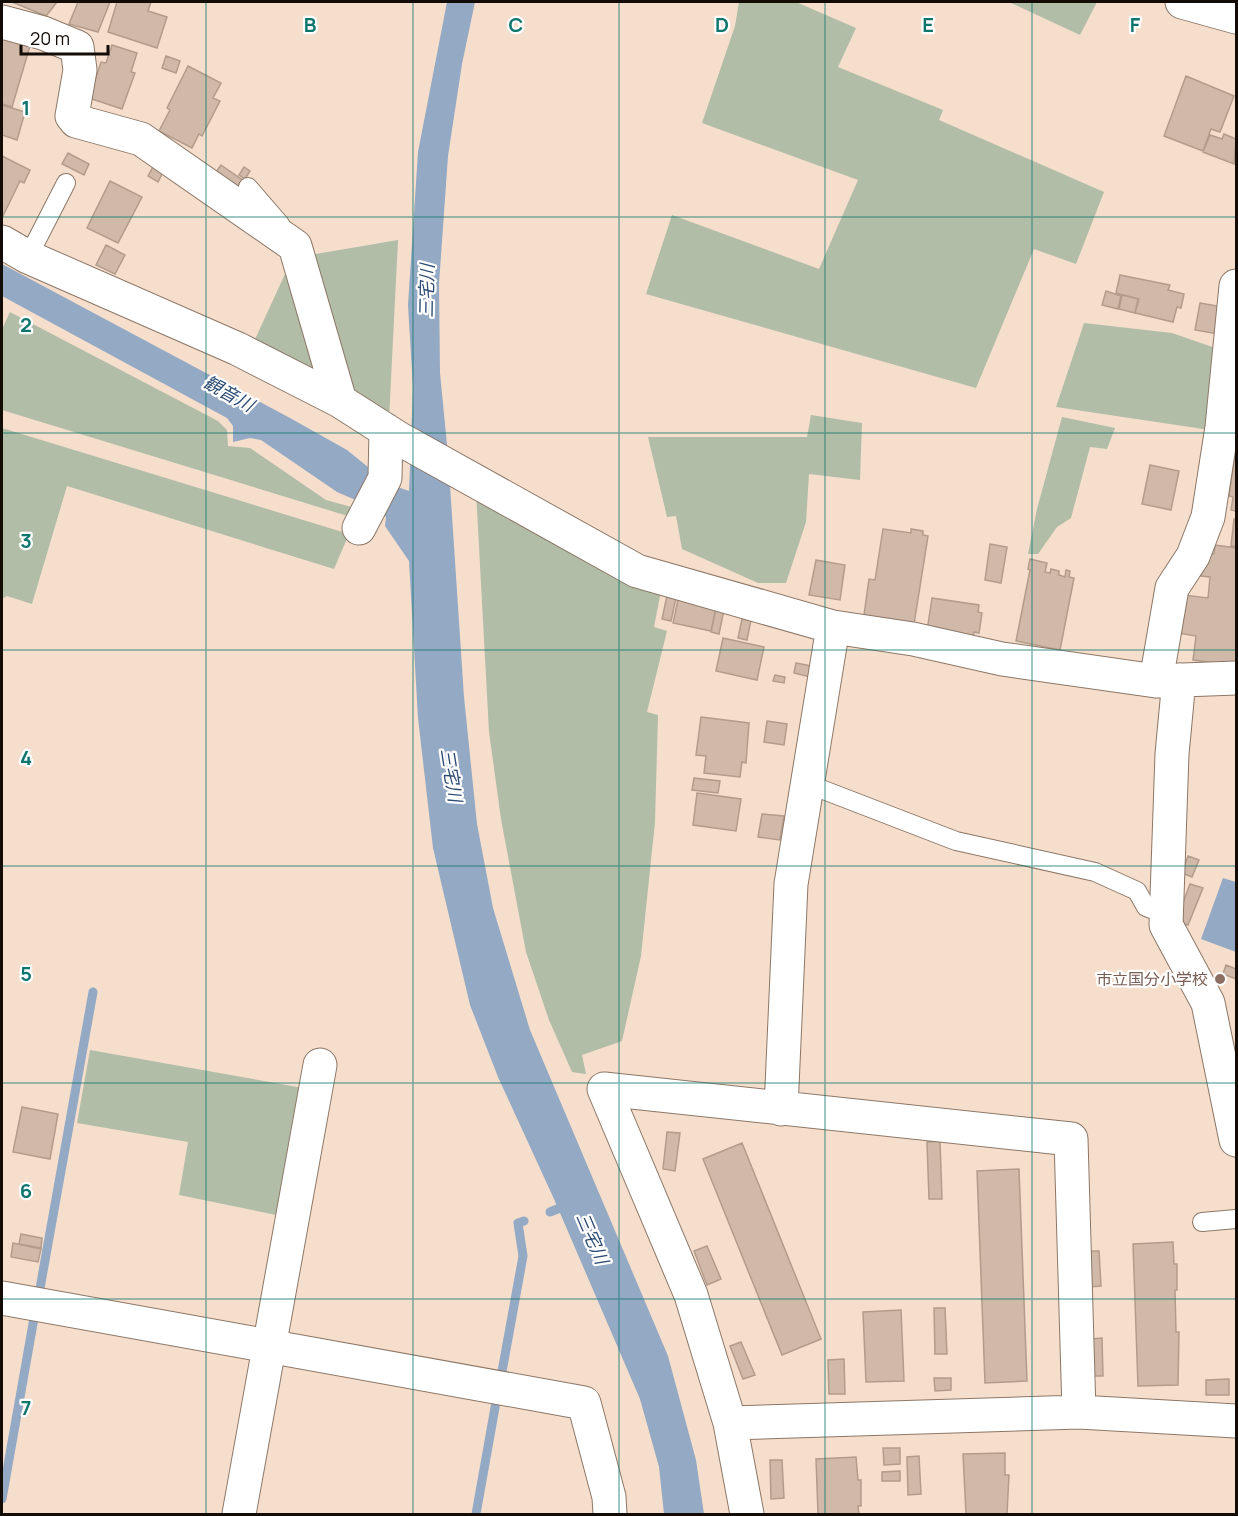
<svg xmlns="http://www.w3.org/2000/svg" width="1238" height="1516" font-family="Manrope,'Noto Sans JP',sans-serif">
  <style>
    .green { fill: #b1bda7 }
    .water { fill: #94a9c4 }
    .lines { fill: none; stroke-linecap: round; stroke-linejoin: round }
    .stream { stroke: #94a9c4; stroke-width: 9 }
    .building { fill: #d0b9a8; stroke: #b29c8b; stroke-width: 1.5 }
    .lane-casing { stroke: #8c7767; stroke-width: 20 }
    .street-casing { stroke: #8c7767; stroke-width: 35 }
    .lane { stroke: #fff; stroke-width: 18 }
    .street { stroke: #fff; stroke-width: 33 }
    .grid { fill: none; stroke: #0f766e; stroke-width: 1.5; stroke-opacity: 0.55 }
    .education-dot { fill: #8d6e63; stroke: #fff; stroke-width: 2 }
    .labels { text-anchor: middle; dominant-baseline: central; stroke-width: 4.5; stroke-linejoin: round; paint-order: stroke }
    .education-label { font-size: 16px; fill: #785e54; stroke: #fff; text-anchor: end }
    .water-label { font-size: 18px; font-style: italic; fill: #2e4c74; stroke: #fff }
    .grid-label { font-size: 20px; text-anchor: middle; font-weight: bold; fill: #0f766e; stroke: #fff; stroke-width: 4.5; stroke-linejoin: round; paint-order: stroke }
  </style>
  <rect width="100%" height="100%" fill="#f5decc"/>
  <!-- green -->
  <path class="green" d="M739,2h57l60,26 -18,39 105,43 -4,10 165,72 -28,72 -42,-15 -58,139 -330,-94 26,-79 147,54 39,-89 -156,-57 33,-97z
    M1009,2h88l-17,33z
    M398,240l-9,180 -35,-20 -50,-144z
    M291,261l28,100 -5,13 -63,-26z
    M10,312l208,109 9,9 1,16 22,2 76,52 29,8 -4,9 -349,-107v-81z
    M1084,323l88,10 49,17 -11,80 -154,-23z
    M811,415l51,8 -2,57 -51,-6 -3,48 -20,61h-28l-76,-34 -6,-33 -9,1 -19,-80h159z
    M1062,417l53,11 -8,21 -17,-2 -19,71 -14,9 -19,27h-10l9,-45z
    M2,428l347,106 -15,35 -267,-83 -35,118 -25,-8 -5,3z
    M476,491l186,95 -8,41 13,4 -20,81 11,3 -3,107 -14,134 -19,85 -40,14 4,19 -14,-2 -23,-52 -23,-68 -25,-133 -12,-87z
    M90,1050l213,38 -22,128 -102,-21 9,-53 -111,-19z"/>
  <!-- water -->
  <path class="water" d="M447,2h28l-13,62 -14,92 -9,128 1,89 8,82 16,242 13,127 16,84 37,122 138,326 28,104 8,54h-40l-5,-47 -19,-68 -86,-200 -56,-122 -28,-72 -37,-157 -15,-130 -9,-157 -24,-35 1,-9 -7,-7 -42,-18 -76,-52 -11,-2 -17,4v-16l-6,-8 -225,-122v-32l288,154 57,32 42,34 20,7 4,-103 -5,-83 10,-153z
    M1223,878l13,4v70l-35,-13z"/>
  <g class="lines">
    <!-- stream -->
    <path class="stream" d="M550,1212l20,-8
      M39,1294l54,-302
      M501,1377l22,-121 -5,-33 6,-2
      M2,1499l32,-181
      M476,1514l20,-112"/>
  </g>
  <!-- building -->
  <path class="building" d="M12,2h45l-11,14z
    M78,2h32l-12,30 -29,-8z
    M117,2h34l-3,9 19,6 -10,31 -49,-16z
    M2,37l28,9 -18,61 -10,-3z
    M112,45l25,8 -6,19 4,1 -13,36 -33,-11 12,-36 5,1z
    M166,56l14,5 -4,12 -14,-5z
    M188,66l33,17 -8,15 7,3 -18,35 -3,-2 -7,14 -33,-17 11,-21 -3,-2z
    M1186,76l48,20 -14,36 -9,-3 -8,22 -39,-15z
    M2,105l23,7 -8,28 -15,-5z
    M1224,134l12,5 -2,25 -31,-12 7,-17 12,4z
    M68,153l21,11 -5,11 -22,-11z
    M2,156l28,14 -6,13 -4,-2 -18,37z
    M154,165l10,5 -6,12 -10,-6z
    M221,165l23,16 -10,14 -23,-16z
    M244,167l6,4 -5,8 -6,-4z
    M110,181l32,16 -24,46 -31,-15z
    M106,245l19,10 -10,19 -19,-9z
    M1120,275l50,10 -2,5 16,4 -3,14 -4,-1 -4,15 -38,-9 4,-14 -23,-6z
    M1106,291l15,5 -3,13 -16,-4z
    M1122,295l16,4 -3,14 -16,-4z
    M1200,303l23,4 -5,27 -23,-4z
    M1234,460h2v51l-5,-1 2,-13 -4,-1z
    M1150,465l29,6 -8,39 -29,-6z
    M1234,519l2,1v26h-5z
    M883,529l28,4v-4l12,2v4l5,1 -14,88 -51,-2 6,-43 6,1z
    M990,544l17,3 -6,36 -16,-3z
    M1215,545l21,3v118l-43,-6 3,-24 -18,-3 6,-38 24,3 2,-21 -9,-1 4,-23 9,1z
    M1030,559l17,4 -2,9 5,1 1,-4 8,2v4l6,2 1,-7 4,1 -1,6 5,1 -14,72 -44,-9 14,-71 -2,-1z
    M816,560l29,5 -5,35 -31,-5z
    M679,595l38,8 -6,28 -38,-8z
    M667,596l9,2 -5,23 -9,-2z
    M932,598l47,7 -1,7 4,1 -3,20 -5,-1 -1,6 -46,-7z
    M717,604l8,1 -6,29 -8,-2z
    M742,619l9,1 -4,20 -9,-2z
    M723,638l41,9 -7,33 -41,-9z
    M796,663l21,4 -2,11 -21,-5z
    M775,675l10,2 -1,6 -11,-2z
    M701,717l48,6 -3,40 -4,-1 -2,15 -36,-4 2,-17 -10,-1z
    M767,721l20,3 -3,21 -20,-3z
    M694,778l26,3 -2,12 -26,-3z
    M697,793l44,6 -5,32 -43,-6z
    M762,814l22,2 -4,24 -22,-3z
    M1188,856l11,4 -7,17 -10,-4z
    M1190,884l13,4 -15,37 -12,-4z
    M1226,965l10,4v10l-13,-5z
    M22,1107l36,7 -8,45 -37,-7z
    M667,1132l13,1 -5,38 -12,-2z
    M940,1141l2,58h-13l-2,-57z
    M742,1143l79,196 -39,16 -79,-196z
    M1019,1169l8,212 -42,2 -8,-212z
    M21,1234l21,4 -1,10 -22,-4z
    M1173,1242l1,22h3v26h-2l1,42h3l-1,53 -40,1 -5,-142z
    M13,1243l28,6 -3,13 -27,-5z
    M707,1246l14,33 -14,6 -13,-34z
    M1088,1251h11l2,35 -12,1z
    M934,1308h11l2,46h-12z
    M901,1310l3,71 -38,1 -3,-70z
    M1102,1338l1,38h-10l-2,-37z
    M741,1342l14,33 -12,4 -13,-33z
    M844,1359l1,35h-16l-1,-34z
    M934,1378h17v12l-16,1z
    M1229,1379v16h-23v-15z
    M883,1448h17v16l-16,1z
    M1005,1453v22h4l-2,39h-41l-3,-60z
    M919,1456l2,38 -13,1 -1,-38z
    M856,1457l2,23h3v26h-3l1,8h-41l-2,-55z
    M770,1460h12l2,38 -13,1z
    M900,1471v10h-18v-9z"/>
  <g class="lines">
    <!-- lane casing -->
    <g class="lane-casing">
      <path id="lane" d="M248,187l32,37
        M28,257l38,-74
        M808,784l148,57 139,31 42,19 9,16 20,8
        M1202,1222l34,-3"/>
    </g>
    <!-- street casing -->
    <g class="street-casing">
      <path id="street" d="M1182,2l54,15
        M2,22l41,11 34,14 3,23 -8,46 4,5 65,18 154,107 45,155
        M2,242l26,15 210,92 102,52 58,37 239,133 196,56 80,12 89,20 154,22 80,-3
        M359,528l26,-50 1,-48
        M1179,680l-7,74 -6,171 42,78 28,137
        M1156,681l16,-93 21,-32 15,-39 14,-90 14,-141
        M781,1109l10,-225 42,-257
        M2,1298l582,105 25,94 1,17
        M730,1423l349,-11 157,9
        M239,1514l81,-449
        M747,1514l-17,-91 -39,-128 -87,-206 467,50 8,273"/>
    </g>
    <!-- lane -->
    <use href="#lane" class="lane"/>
    <!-- street -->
    <use href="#street" class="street"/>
  </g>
  <!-- grid -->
  <path class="grid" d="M206,2v1512M413,2v1512M619,2v1512M825,2v1512M1032,2v1512M2,217h1234M2,433h1234M2,650h1234M2,866h1234M2,1083h1234M2,1299h1234"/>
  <!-- markers -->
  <circle class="education-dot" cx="1220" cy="979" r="6"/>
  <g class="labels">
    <!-- education labels -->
    <g class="education-label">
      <text x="1208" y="979">市立国分小学校</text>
    </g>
    <!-- water labels -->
    <g class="water-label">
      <text transform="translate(426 291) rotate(-89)">三宅川</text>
      <text transform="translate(229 393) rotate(29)">観音川</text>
      <text transform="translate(452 775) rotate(81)">三宅川</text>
      <text transform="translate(593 1238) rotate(67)">三宅川</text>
    </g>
  </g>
  <g class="grid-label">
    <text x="310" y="32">B</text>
    <text x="516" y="32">C</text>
    <text x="722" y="32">D</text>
    <text x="928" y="32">E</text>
    <text x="1135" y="32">F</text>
    <text x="26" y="115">1</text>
    <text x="26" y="332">2</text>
    <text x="26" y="548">3</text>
    <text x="26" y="765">4</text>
    <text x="26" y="981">5</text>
    <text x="26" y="1198">6</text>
    <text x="26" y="1415">7</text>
  </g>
  <!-- border -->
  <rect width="1238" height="1516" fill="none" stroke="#120b06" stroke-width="6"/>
  <!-- scale -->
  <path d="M21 45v9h87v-9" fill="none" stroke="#120b06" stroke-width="3"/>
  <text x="30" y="45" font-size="18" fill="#120b06" stroke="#ffffff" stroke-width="4.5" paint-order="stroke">20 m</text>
</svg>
